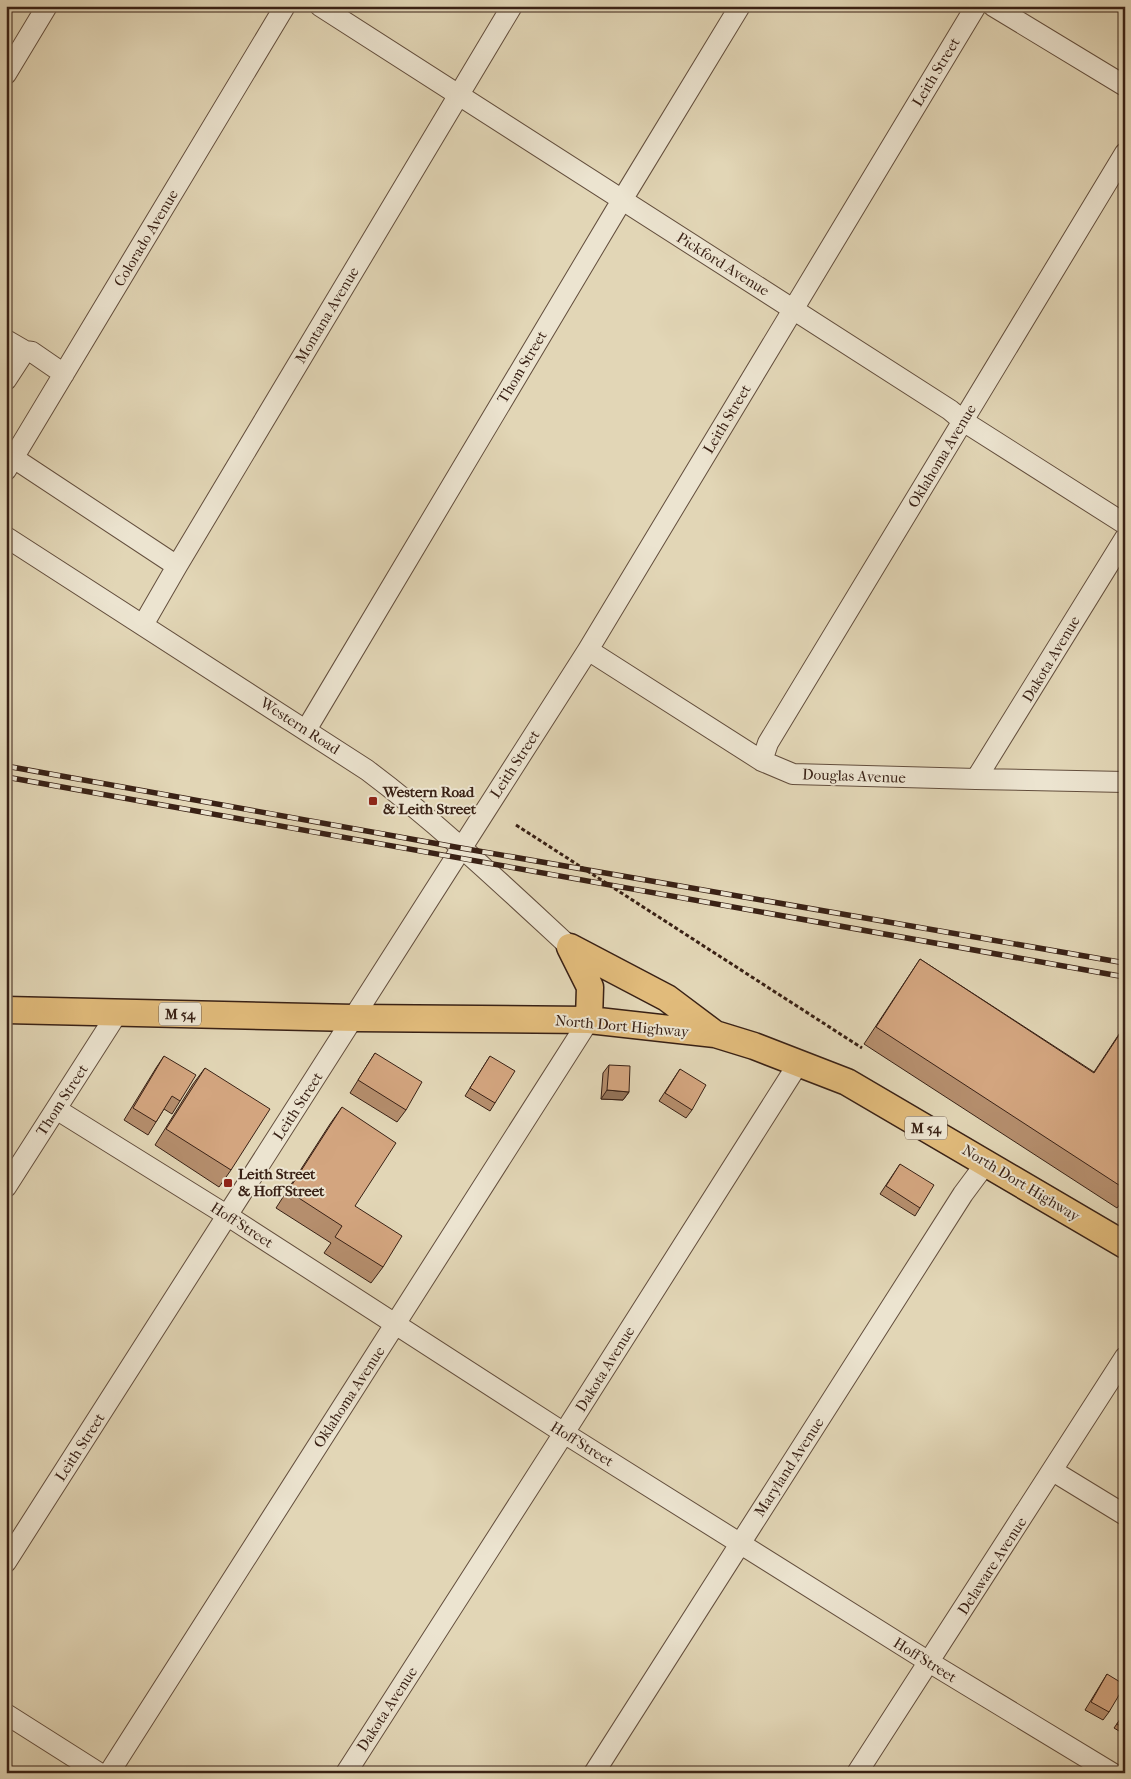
<svg xmlns="http://www.w3.org/2000/svg" width="1131" height="1779" font-family="'IM FELL French Canon',serif">
  <style>
    .lines { fill: none; stroke-linecap: round; stroke-linejoin: round }
    .minor-casing { stroke: #634e3d; stroke-width: 22 }
    .major-casing { stroke: #392115; stroke-width: 29 }
    .path { stroke: #392115; stroke-width: 3; stroke-dasharray: 4 2.5; stroke-linecap: butt }
    .minor { stroke: #ece4d0; stroke-width: 20 }
    .major { stroke: #e1bb7b; stroke-width: 26 }
    .rail-casing { stroke: #392115; stroke-width: 5.5 }
    .rail { stroke: #ece4d0; stroke-width: 4; stroke-dasharray: 11; stroke-linecap: butt }
    .wall { fill: #b58e6d; stroke: #392115 }
    .shaded-wall { fill: #947459; stroke: #392115 }
    .building { fill: #d3a57f; stroke: #392115 }
    .poi-dot { fill: #8f2418; stroke: #ece4d0; stroke-width: 2 }
    .labels { text-anchor: middle; dominant-baseline: central; stroke-width: 4; stroke-linejoin: round; paint-order: stroke }
    .shield { fill: #ece4d0; stroke: #6f5c4d; stroke-width: 1 }
    .shield-label { font-size: 14px; font-weight: bold; fill: #392115 }
    .street-label { font-size: 15px; fill: #392115; stroke: #ece4d0 }
    .poi-label { font-size: 15px; font-weight: bold; fill: #392115; stroke: #ece4d0; text-anchor: start }
  </style>
  <rect width="100%" height="100%" fill="#e2d6b6"/>
  <filter id="stains"><feTurbulence type="fractalNoise" baseFrequency=".004" numOctaves="4"/><feColorMatrix values="0 0 0 0 .2 0 0 0 0 .09 0 0 0 0 .02 0 0 0 .5 -.17"/></filter>
  <radialGradient id="worn" r=".72"><stop offset=".6" stop-color="#630" stop-opacity="0"/><stop offset="1" stop-color="#630" stop-opacity=".3"/></radialGradient>
  <g class="lines">
    <!-- minor casing -->
    <g class="minor-casing">
      <path id="minor" d="M320,6l630,404 13,11 162,103
        M993,6l132,80
        M6,74l41,-68
        M6,340l19,11
        M6,380l19,-29 7,1 32,22
        M6,453l171,113
        M6,470l279,-464
        M6,537l361,233c72,54 137,116 203,177
        M143,625l34,-59 335,-560
        M588,650l174,111 31,13 183,5 149,3
        M306,730l316,-530 118,-194
        M762,761l6,-18 357,-590
        M976,779l149,-241
        M56,1109l172,107 336,217 365,229 183,111
        M6,1187l112,-175
        M1053,1471l72,44
        M6,1562l582,-912 388,-644
        M6,1714l93,59
        M109,1773l480,-753
        M346,1773l218,-340 234,-369
        M594,1773l369,-579 23,-31
        M857,1773l268,-416"/>
    </g>
    <!-- major casing -->
    <g class="major-casing">
      <path id="major" d="M570,947l97,51 48,36
        M570,947l20,40 -1,33
        M6,1010l348,8 235,2 126,14 39,12 93,36 278,163"/>
    </g>
    <!-- path -->
    <path class="path" d="M516,825l346,223"/>
    <!-- minor -->
    <use href="#minor" class="minor"/>
    <!-- major -->
    <use href="#major" class="major"/>
    <!-- rail casing -->
    <g class="rail-casing">
      <path id="rail" d="M6,766l455,82 664,115
        M6,777l1119,200"/>
    </g>
    <!-- rail -->
    <use href="#rail" class="rail"/>
  </g>
  <!-- wall -->
  <path class="wall" d="M920,959l174,113 31,-47v173l-8,10 -253,-164z
    M375,1053l31,57 -9,12 -47,-29z
    M164,1056l16,45 -8,13 -8,-5 -16,26 -24,-15 32,-52z
    M490,1056l5,47 -5,8 -25,-15z
    M609,1065l20,27 -6,8 -22,-1 2,-26z
    M205,1068l26,102 -12,17 -64,-42 38,-61z
    M680,1069l12,41 -6,8 -27,-17z
    M342,1107l13,99 28,61 -12,16 -47,-30 7,-10 -55,-35 54,-84z
    M900,1164l20,44 -5,8 -35,-22z
    M1107,1674l2,38 -6,8 -18,-10z
    M1125,1712v21l-1,1 -10,-6z"/>
  <!-- shaded-wall -->
  <path class="shaded-wall" d="M607,1090l22,2 -6,8 -22,-1z"/>
  <!-- building -->
  <path class="building" d="M920,959l174,114 31,-47v163l-249,-162z
    M375,1053l47,29 -16,28 -48,-30z
    M164,1056l32,19 -16,26 -8,-5 -16,26 -23,-14z
    M490,1056l25,15 -20,32 -25,-15z
    M609,1065l21,1 -1,26 -22,-2z
    M205,1068l65,41 -39,61 -65,-41z
    M680,1069l26,16 -14,25 -27,-17z
    M342,1107l54,36 -41,63 47,30 -19,31 -48,-30 7,-11 -54,-35z
    M900,1164l34,21 -14,23 -34,-22z
    M1107,1674l18,11 -16,27 -18,-10z
    M1125,1712v17l-8,-5z"/>
  <!-- markers -->
  <g class="poi-dot">
    <rect x="368" y="796" width="10" height="10" rx="2.5"/>
    <rect x="223" y="1178" width="10" height="10" rx="2.5"/>
  </g>
  <g class="labels">
    <!-- shield labels -->
    <g class="shield">
      <rect x="159" y="1002.5" width="42" height="23" rx="4"/>
      <rect x="905" y="1116.5" width="42" height="23" rx="4"/>
    </g>
    <g class="shield-label">
      <text x="180" y="1014">M 54</text>
      <text x="926" y="1128">M 54</text>
    </g>
    <!-- street labels -->
    <g class="street-label">
      <text transform="translate(936 72) rotate(-59)">Leith Street</text>
      <text transform="translate(146 238) rotate(-59)">Colorado Avenue</text>
      <text transform="translate(723 264) rotate(32)">Pickford Avenue</text>
      <text transform="translate(327 315) rotate(-59)">Montana Avenue</text>
      <text transform="translate(522 367) rotate(-59)">Thom Street</text>
      <text transform="translate(727 419) rotate(-59)">Leith Street</text>
      <text transform="translate(942 456) rotate(-59)">Oklahoma Avenue</text>
      <text transform="translate(1051 659) rotate(-59)">Dakota Avenue</text>
      <text transform="translate(300 726) rotate(33)">Western Road</text>
      <text transform="translate(515 764) rotate(-57)">Leith Street</text>
      <text transform="translate(854 776) rotate(2)">Douglas Avenue</text>
      <text transform="translate(622 1026) rotate(5)">North Dort Highway</text>
      <text transform="translate(62 1100) rotate(-57)">Thom Street</text>
      <text transform="translate(298 1106) rotate(-57)">Leith Street</text>
      <text transform="translate(1021 1183) rotate(31)">North Dort Highway</text>
      <text transform="translate(242 1225) rotate(33)">Hoff Street</text>
      <text transform="translate(605 1369) rotate(-58)">Dakota Avenue</text>
      <text transform="translate(349 1397) rotate(-57)">Oklahoma Avenue</text>
      <text transform="translate(582 1444) rotate(32)">Hoff Street</text>
      <text transform="translate(80 1447) rotate(-57)">Leith Street</text>
      <text transform="translate(789 1467) rotate(-57)">Maryland Avenue</text>
      <text transform="translate(992 1566) rotate(-57)">Delaware Avenue</text>
      <text transform="translate(925 1660) rotate(32)">Hoff Street</text>
      <text transform="translate(387 1709) rotate(-57)">Dakota Avenue</text>
    </g>
    <!-- poi labels -->
    <g class="poi-label">
      <text x="383" y="792">Western Road<tspan x="383" dy="17">&amp; Leith Street</tspan></text>
      <text x="238" y="1174">Leith Street<tspan x="238" dy="17">&amp; Hoff Street</tspan></text>
    </g>
  </g>
  <!-- margin -->
  <rect width="1131" height="1779" fill="none" stroke="#e2d6b6" stroke-width="25"/>
  <rect x="8" y="8" width="1116" height="1764" fill="none" stroke="#392115" stroke-width="2.5"/>
  <rect x="12" y="12" width="1106" height="1754" fill="none" stroke="#392115"/>
  <rect width="100%" height="100%" filter="url(#stains)"/>
  <rect width="100%" height="100%" fill="url(#worn)"/>
</svg>
